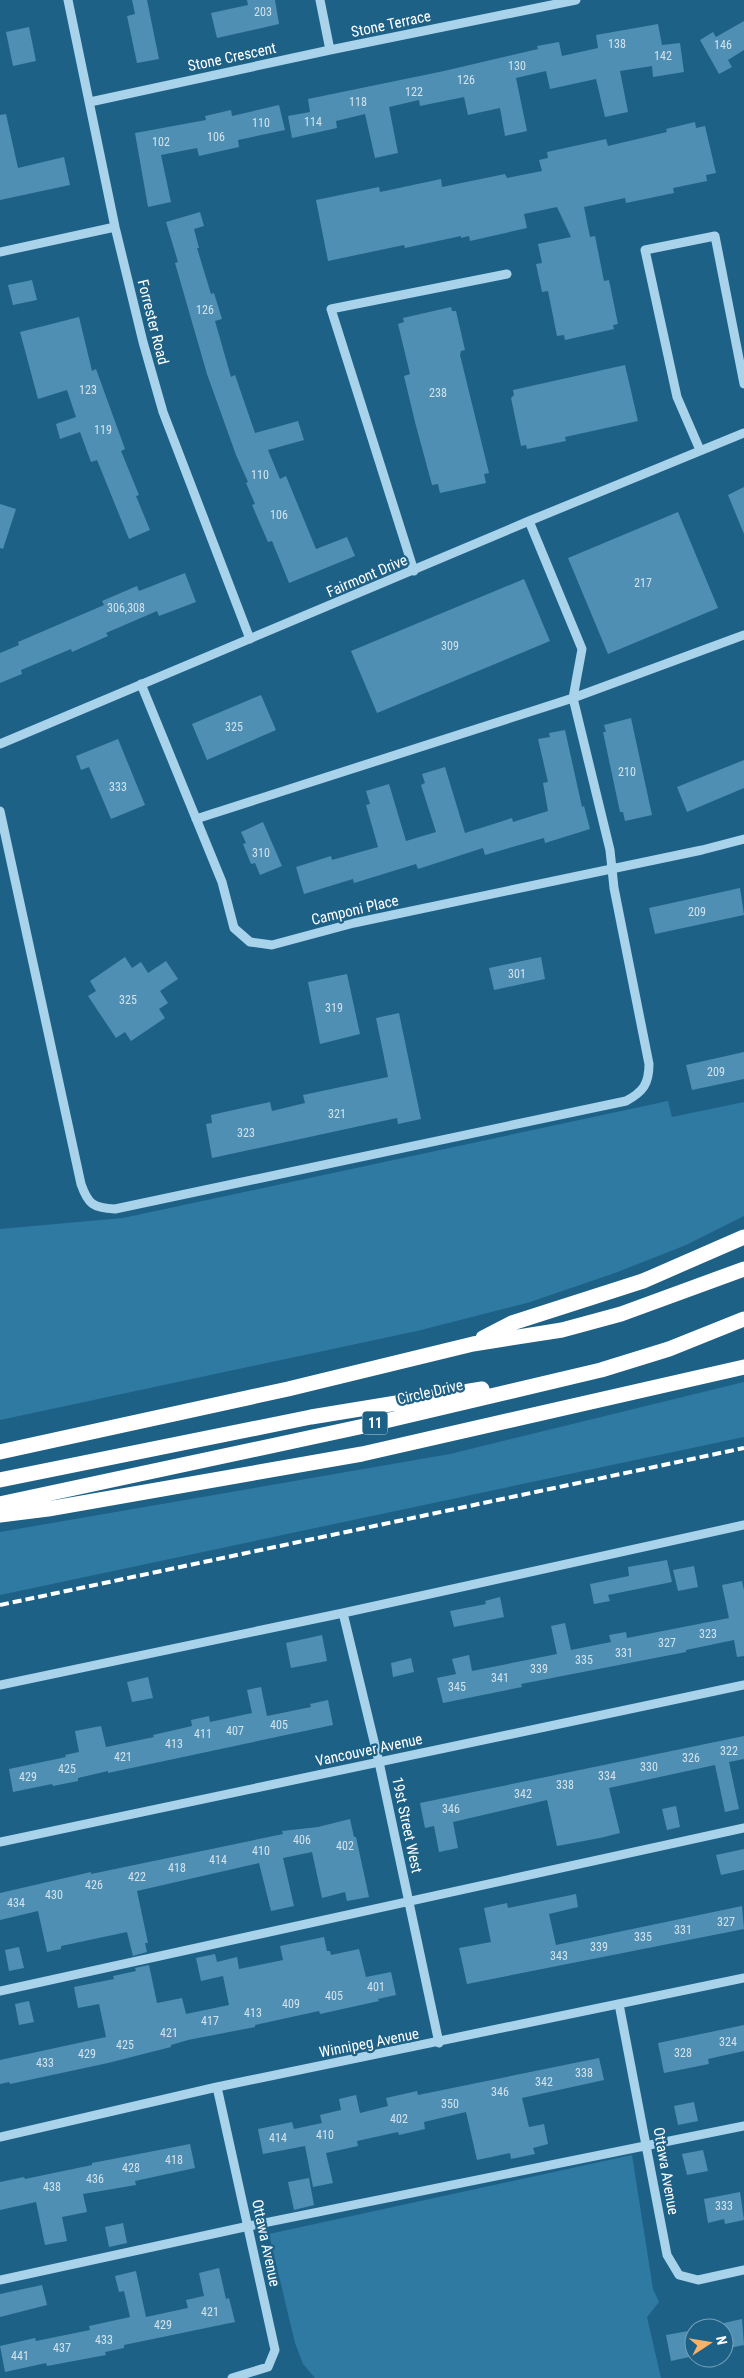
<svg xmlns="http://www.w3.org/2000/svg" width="744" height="2378" font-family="'Roboto Condensed',sans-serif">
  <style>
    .green { fill: #2f7aa3 }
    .building { fill: #4f8fb3 }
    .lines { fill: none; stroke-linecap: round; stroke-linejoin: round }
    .minor { stroke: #a8d3eb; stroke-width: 9 }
    .highway { stroke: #fff; stroke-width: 15 }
    .rail { stroke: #fff; stroke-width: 4; stroke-dasharray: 9 4; stroke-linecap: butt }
    .labels { text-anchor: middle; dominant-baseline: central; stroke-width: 4.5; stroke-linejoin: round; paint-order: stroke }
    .number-label { font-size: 12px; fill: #d3e3ec }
    .shield { fill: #1e6187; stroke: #bcd0db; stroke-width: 1 }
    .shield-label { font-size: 14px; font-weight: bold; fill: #fff }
    .street-label { font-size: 15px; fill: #fff; stroke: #1e6187 }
  </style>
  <rect width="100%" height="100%" fill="#1e6187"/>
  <!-- green -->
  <path class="green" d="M668,1101l4,16 72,-15v114l-58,29 -71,28 -88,30 -110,28 -417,89v-191l123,-11z
    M744,1382v55l-744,158v-63l450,-78z
    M632,2155l21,134 6,13 -12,15 14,61h-346l-12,-14 -8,-21 -26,-109z"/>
  <!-- building -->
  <path class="building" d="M132,0h15l12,59 -22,4 -10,-47 8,-2z
    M247,0h28l4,24 -62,14 -6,-25 37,-8z
    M744,21v29l-16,10 4,7 -13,7 -19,-34 13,-8 3,5z
    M658,24l4,21 18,-2 4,29 -31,5 -1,-11 -32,5 8,41 -23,5 -9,-38 -46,10 -4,-18 -30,7 11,53 -22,5 -5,-28 -32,7 -4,-18 -44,9 -1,-6 -30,7 9,46 -23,5 -10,-44 -29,7 1,7 -45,10 -4,-22 22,-4 -2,-13 136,-28 94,-22 -1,-3 22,-4 3,14 36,-8 -2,-13z
    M29,27l7,34 -23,5 -7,-34z
    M279,105l6,25 -47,10 1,7 -40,9 -2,-8 -36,7 10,47 -23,5 -13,-74 71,-13 -1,-4 26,-6 1,6z
    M6,114l12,54 46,-11 6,28 -70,15v-85z
    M695,122l1,6 9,-2 11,47 -10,2 1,6 -34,7 1,5 -48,10 -1,-5 -41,9 6,30 5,-1 9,45 5,-1 9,44 -5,1 1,4 -49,11 -1,-5 -7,1 -9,-45 -6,1 -6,-28 6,-1 -4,-19 33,-7 -14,-30 -33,7 3,14 -57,13 -1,-5 -8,2v-2l-56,12 -1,-3 -76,16 -12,-61 63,-13 1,5 61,-13 1,8 63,-13 2,4 35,-7 -3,-11 9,-2 -1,-6 59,-13 2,7 59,-14 -1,-3z
    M200,212l4,14 -10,3 5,19h-2l14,46 3,-1 8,26 -7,2 16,56 4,-2 20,58 43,-12 6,19 -36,10 12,29 6,-3 30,73 31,-12 8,19 -66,27 -17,-42 -4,1 -16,-37 3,-1 -9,-21 2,-1 -12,-27 -29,-81 -32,-111 3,-1 -12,-40z
    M32,280l5,20 -24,5 -5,-20z
    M451,307l1,4h4l9,39 -4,1 -1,4 29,118 -5,1 2,9 -46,10 -2,-9 -6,1 -17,-63 -11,-46 6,-2 -12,-50 6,-2 -1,-4z
    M79,317l13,54 4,-2 29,80 -4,2 18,44 -3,1 14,34 -21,9 -32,-79 -6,2 -11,-30 -20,7 -4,-15 20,-7 -9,-27 -29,9 -18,-67z
    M625,365l13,56 -73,16 1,4 -39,8 -1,-4 -5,1 -10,-48 3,-3 -1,-5z
    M744,487v47l-16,-39z
    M0,504l16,5 -13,40 -3,-1z
    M678,512l40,96 -110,46 -40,-96z
    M185,573l11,29 -37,14 -2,-5 -51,22 2,3 -36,16 -1,-3 -50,21 1,4 -22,9v-30l19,-8 -1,-3 86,-37 -2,-4 35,-15 2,5z
    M524,579l26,62 -173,72 -26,-62z
    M261,695l15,35 -69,30 -15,-36z
    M631,718l21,97 -27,6 -2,-9h-3l-17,-80h3l-2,-7z
    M565,730l17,77 2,-1 6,23 -45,14 -1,-5 -59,17 -2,-7 -65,21 -2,-5 -62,19 -1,-4 -49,15 -8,-27 35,-11 1,4 46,-13 -12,-42 4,-1 -4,-13 23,-7 17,57 30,-9 -15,-47 4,-2 -3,-9 23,-7 20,66 47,-15 1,4 35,-11 -5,-28 5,-1 -10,-43 12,-2 -1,-4z
    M118,739l27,66 -34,14 -22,-52 -8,3 -5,-14z
    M744,760v28l-57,24 -10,-25z
    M263,822l19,44 -22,9 -5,-12 -4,1 -8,-20 3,-1 -5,-11z
    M740,888l4,27 -89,19 -6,-26z
    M125,957l7,11 9,-6 7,11 18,-12 12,18 -18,12 8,12 -9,6 6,9 -34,23 -6,-9 -9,6 -28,-42 8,-5 -6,-10z
    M541,957l4,22 -51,11 -5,-22z
    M347,974l13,60 -40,10 -12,-62z
    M399,1013l22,106 -23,5 -1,-6 -185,40 -6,-34 6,-1 -1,-8 59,-13 2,9 33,-8 -2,-8 85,-18 -12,-59z
    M744,1052v27l-52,11 -6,-25z
    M667,1560l5,22 -64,13 2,6 -16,3 -4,-20 39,-8 -1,-9z
    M694,1566l4,21 -20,4 -5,-21z
    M742,1581l2,9v66l-7,1 -3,-17 -48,10v2l-165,32 1,3 -79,16 -6,-25 19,-4 -4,-15 17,-4 3,16 85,-17 -6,-28 14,-3 6,27 40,-8 -2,-7 17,-3 1,6 102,-20 -7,-33z
    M500,1597l4,20 -50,10 -4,-16 36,-7 -1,-3z
    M322,1635l5,26 -36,7 -5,-25z
    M411,1658l3,14 -21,5 -2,-14z
    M148,1677l5,21 -21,4 -5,-20z
    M261,1687l6,29 44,-9 -1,-3 18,-4 5,25 -225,48v-2l-30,7v3l-25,5 -1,-2 -39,8 -4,-23 57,-12 -1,-2 14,-3 -4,-21 26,-5 5,21 48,-10 -1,-2 39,-9 -1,-6 18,-4 1,6 42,-9 -5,-23z
    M744,1736v23l-15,3 10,47 -14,3 -10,-47 -106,23 11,45 -20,5 -43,8 -10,-46 -94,22 5,26 -19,4 -5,-26 -9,2 -5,-25z
    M676,1806l4,21 -13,3 -5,-21z
    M350,1819l4,18h2l13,60 -22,4 -2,-9 -23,6 -10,-46 -29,6 11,48 -23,5 -12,-48 -122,28 11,52h-3l2,9 -14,4 -6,-24 -66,14v3l-14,3 -9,-41 -38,9v-27l91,-21v2l192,-40 -1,-3 36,-4z
    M744,1849v21l-23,5 -5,-20z
    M576,1894l2,13 -29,7 7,31 186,-39 2,23 -277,55 -8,-36 32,-6 -7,-34 23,-5 1,5z
    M324,1937l3,14h3l1,4 28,-6 7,28 25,-5 5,23 -18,4 1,2 -59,13 -1,-3 -64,14v2l-67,13 -17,5v2l-63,16 -98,21 -1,-2 -9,2v-24l106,-23 -7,-33 -21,4 -4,-21 40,-8 -1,-3 23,-5 -1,-3 14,-3 8,38 25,-5 4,16 43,-9 -6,-29 -22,5 -5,-23 19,-4 2,8 20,-5 2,12 44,-9 -3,-14z
    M19,1947l5,21 -15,3 -4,-21z
    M29,2001l5,21 -15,3 -4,-21z
    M744,2025v26l-36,8 1,5 -45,9 -6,-30z
    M599,2058l5,22 -82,18 7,29 15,-3 4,20 -15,4 2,6 -24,5 -1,-6 -33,7 -11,-48 -42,10 1,7 -26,6 -1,-3 -41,9 1,5 -32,7 7,30 -20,4 -8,-41 -42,8 -5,-25 34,-7 2,7 28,-6 -2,-8 21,-5 -2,-11 17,-4 4,18 28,-7 -2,-8 31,-7 1,4z
    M694,2102l4,19 -20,4 -4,-19z
    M190,2144l5,24 -60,13 1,4 -53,9 4,18 -25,5 5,24 -22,4 -9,-43 -36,8v-28l24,-5 1,2 67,-14v-2z
    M703,2150l5,21 -21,4 -5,-21z
    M309,2178l5,27 -20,5 -6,-28z
    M740,2192l4,28 -19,4 -1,-5 -16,4 -4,-24z
    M123,2223l4,20 -18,4 -4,-20z
    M219,2268l7,31 3,-1 6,24 -111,23v3l-19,4 1,3 -59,11 -1,-3 -41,9 -5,-26 35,-8 1,3 54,-11 -1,-4 41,-9 -6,-26 -5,1 -4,-16 21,-5 10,46 42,-9 -2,-8 18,-4 -5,-23z
    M42,2285l5,20 -47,12v-23z
    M742,2319l2,26 -20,4v-26z
    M694,2330v26l-23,5 -5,-26z"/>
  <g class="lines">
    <!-- minor -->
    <path class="minor" d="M68,0l47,227 28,115 20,70 87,227
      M330,50l246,-50
      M90,102l240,-52 -10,-50
      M0,252l115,-25
      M700,450l-23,-53 -32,-147 70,-14 29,148
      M414,571l-83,-262 176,-35
      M141,684l81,198 12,46 16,14 22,3 82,-22 348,-73 42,-11
      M0,744l529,-223 215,-88
      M0,811l81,373c7,20 12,24 34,25l511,-108c17,-9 23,-17 23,-37l-35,-176 -4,-38 -37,-152 9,-49 -53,-128
      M196,819l377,-121 171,-63
      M343,1613l36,149 60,281
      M0,1685l343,-72 401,-88
      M0,1842l744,-157
      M0,1991l744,-163
      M619,2004l48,251 12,20 19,5 46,-10
      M217,2087l58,263 -7,17 -36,11
      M0,2137l217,-50 527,-109
      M0,2280l249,-54 495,-100"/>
    <!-- highway -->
    <path class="highway" d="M483,1338l29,-15 131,-42 101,-44
      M0,1452l288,-63 185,-45 89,-14 59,-16 123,-45
      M0,1480l311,-63 171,-28
      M0,1504l364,-78 237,-56 68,-21 75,-30
      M0,1515l48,-6 314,-55 382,-87"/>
    <!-- rail -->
    <path class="rail" d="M0,1605l744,-157"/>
  </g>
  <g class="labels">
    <!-- number labels -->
    <g class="number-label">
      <text x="263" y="12">203</text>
      <text x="617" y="44">138</text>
      <text x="723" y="45">146</text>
      <text x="663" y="56">142</text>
      <text x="517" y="66">130</text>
      <text x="466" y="80">126</text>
      <text x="414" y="92">122</text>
      <text x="358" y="102">118</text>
      <text x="313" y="122">114</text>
      <text x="261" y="123">110</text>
      <text x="216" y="137">106</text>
      <text x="161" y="142">102</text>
      <text x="205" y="310">126</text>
      <text x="88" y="390">123</text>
      <text x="438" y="393">238</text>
      <text x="103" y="430">119</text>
      <text x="260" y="475">110</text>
      <text x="279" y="515">106</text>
      <text x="643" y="583">217</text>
      <text x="126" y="608">306,308</text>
      <text x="450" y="646">309</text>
      <text x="234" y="727">325</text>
      <text x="627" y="772">210</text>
      <text x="118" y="787">333</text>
      <text x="261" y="853">310</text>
      <text x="697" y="912">209</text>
      <text x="517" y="974">301</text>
      <text x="128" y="1000">325</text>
      <text x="334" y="1008">319</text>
      <text x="716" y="1072">209</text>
      <text x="337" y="1114">321</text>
      <text x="246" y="1133">323</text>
      <text x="708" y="1634">323</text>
      <text x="667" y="1643">327</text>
      <text x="624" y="1653">331</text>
      <text x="584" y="1660">335</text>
      <text x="539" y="1669">339</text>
      <text x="500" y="1678">341</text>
      <text x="457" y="1687">345</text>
      <text x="279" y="1725">405</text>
      <text x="235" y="1731">407</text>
      <text x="203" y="1734">411</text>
      <text x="174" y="1744">413</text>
      <text x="729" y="1751">322</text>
      <text x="123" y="1757">421</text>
      <text x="691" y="1758">326</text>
      <text x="649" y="1767">330</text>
      <text x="67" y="1769">425</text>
      <text x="607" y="1776">334</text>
      <text x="28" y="1777">429</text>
      <text x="565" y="1785">338</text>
      <text x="523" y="1794">342</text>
      <text x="451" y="1809">346</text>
      <text x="302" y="1840">406</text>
      <text x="345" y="1846">402</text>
      <text x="261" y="1851">410</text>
      <text x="218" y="1860">414</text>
      <text x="177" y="1868">418</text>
      <text x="137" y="1877">422</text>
      <text x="94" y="1885">426</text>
      <text x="54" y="1895">430</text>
      <text x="16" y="1903">434</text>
      <text x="726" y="1922">327</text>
      <text x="683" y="1930">331</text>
      <text x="643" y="1937">335</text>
      <text x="599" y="1947">339</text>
      <text x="559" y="1956">343</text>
      <text x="376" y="1987">401</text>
      <text x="334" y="1996">405</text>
      <text x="291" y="2004">409</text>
      <text x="253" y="2013">413</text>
      <text x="210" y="2021">417</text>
      <text x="169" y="2033">421</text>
      <text x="728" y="2042">324</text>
      <text x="125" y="2045">425</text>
      <text x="683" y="2053">328</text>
      <text x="87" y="2054">429</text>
      <text x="45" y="2063">433</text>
      <text x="584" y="2073">338</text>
      <text x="544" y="2082">342</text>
      <text x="500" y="2092">346</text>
      <text x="450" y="2104">350</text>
      <text x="399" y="2119">402</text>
      <text x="325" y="2135">410</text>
      <text x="278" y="2138">414</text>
      <text x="174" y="2160">418</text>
      <text x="131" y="2168">428</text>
      <text x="95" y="2179">436</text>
      <text x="52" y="2187">438</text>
      <text x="724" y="2206">333</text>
      <text x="210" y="2312">421</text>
      <text x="163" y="2325">429</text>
      <text x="104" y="2340">433</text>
      <text x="62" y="2348">437</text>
      <text x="20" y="2356">441</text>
    </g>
    <!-- shield labels -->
    <rect class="shield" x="362.5" y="1411.5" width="25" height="23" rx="4"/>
    <g class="shield-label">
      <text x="375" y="1423">11</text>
    </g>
    <!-- street labels -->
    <g class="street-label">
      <text transform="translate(391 24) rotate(-12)">Stone Terrace</text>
      <text transform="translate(232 57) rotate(-12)">Stone Crescent</text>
      <text transform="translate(153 322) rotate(76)">Forrester Road</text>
      <text transform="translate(367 576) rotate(-23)">Fairmont Drive</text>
      <text transform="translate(355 910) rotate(-13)">Camponi Place</text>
      <text transform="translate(430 1392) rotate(-13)">Circle Drive</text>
      <text transform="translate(369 1750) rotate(-12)">Vancouver Avenue</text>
      <text transform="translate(407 1825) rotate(78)">19st Street West</text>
      <text transform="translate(369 2043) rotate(-11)">Winnipeg Avenue</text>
      <text transform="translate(666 2171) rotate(80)">Ottawa Avenue</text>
      <text transform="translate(266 2243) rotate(78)">Ottawa Avenue</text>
    </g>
  </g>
  <!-- north arrow -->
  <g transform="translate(709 2343) rotate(78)"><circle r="24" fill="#1e6187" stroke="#78a0b7"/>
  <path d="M0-4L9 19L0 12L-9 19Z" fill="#f9b267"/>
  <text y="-8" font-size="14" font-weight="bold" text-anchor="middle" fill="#ffffff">N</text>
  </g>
</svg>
